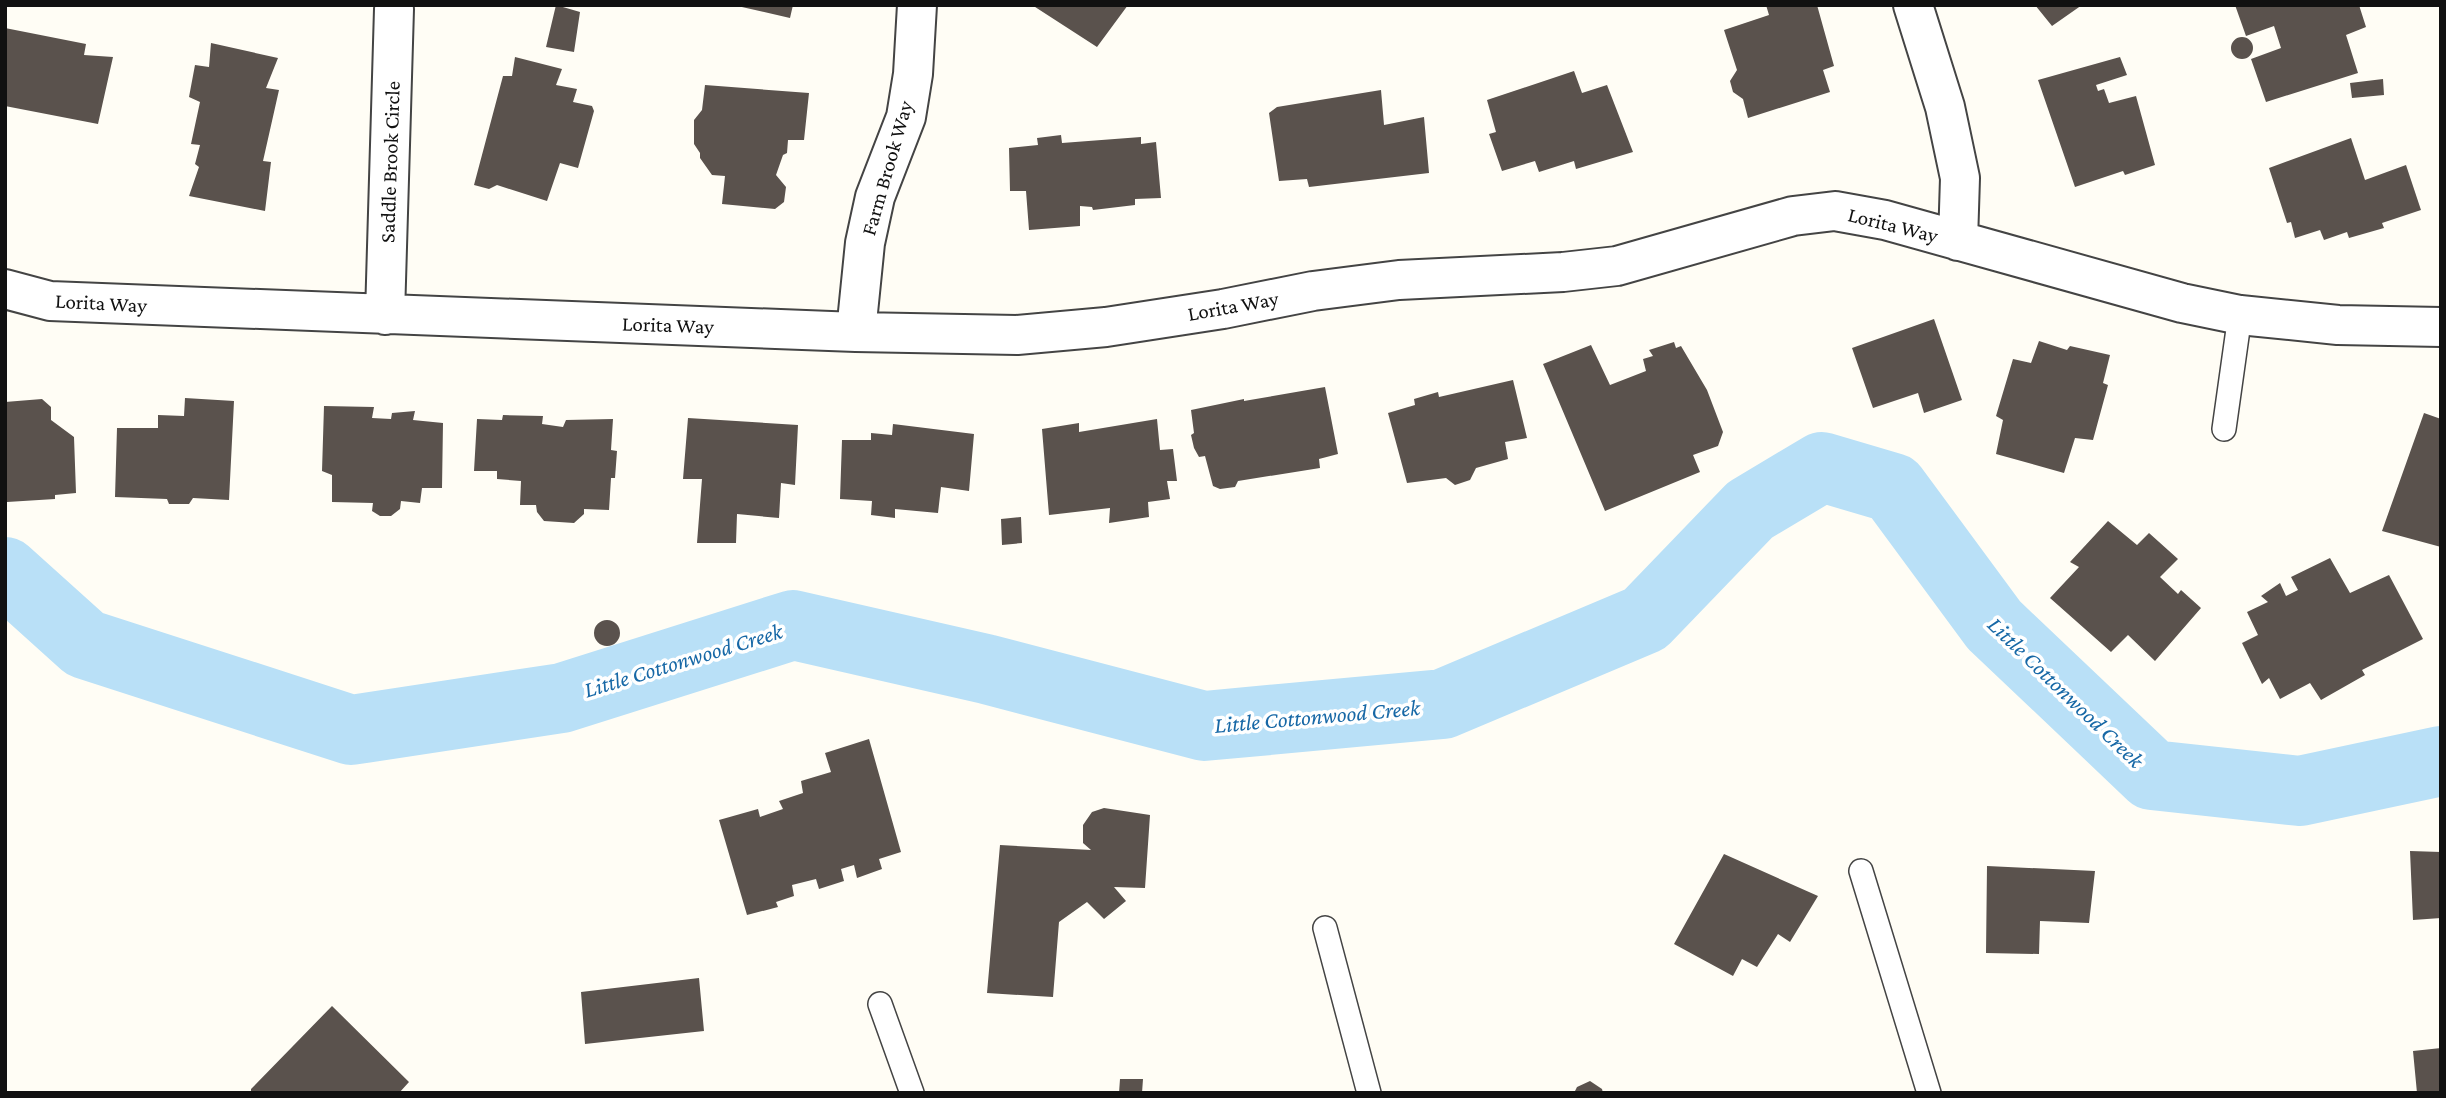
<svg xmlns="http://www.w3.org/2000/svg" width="2446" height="1098" font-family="'Crimson Pro',serif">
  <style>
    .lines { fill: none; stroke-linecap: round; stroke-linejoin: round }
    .river { stroke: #b9e0f7; stroke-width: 70 }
    .building { fill: #5a524d }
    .service-casing { stroke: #444; stroke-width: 26 }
    .minor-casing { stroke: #444; stroke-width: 42 }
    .service { stroke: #fff; stroke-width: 23 }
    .minor { stroke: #fff; stroke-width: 38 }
    .labels { text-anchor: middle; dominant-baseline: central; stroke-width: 7; stroke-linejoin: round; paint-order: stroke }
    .street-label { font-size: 21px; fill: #111; stroke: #fff }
    .water-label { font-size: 23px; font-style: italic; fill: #1768a6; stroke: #fff }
  </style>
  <rect width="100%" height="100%" fill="#fffdf5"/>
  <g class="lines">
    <!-- river -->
    <path class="river" d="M5,572l80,72 266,86 211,-32 231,-73 193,44 218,57 239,-22 202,-85 105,-109 72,-43 71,21 101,137 158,150 148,16 141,-30"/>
  </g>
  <!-- building -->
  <path class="building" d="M556,5l24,7 -6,40 -28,-5z
    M733,5h60l-3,13z
    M1032,5h96l-31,42z
    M1766,5h51l17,61 -11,4 7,22 -82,26 -5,-19 -10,-7 -3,-11 7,-11 -13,-40 45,-15z
    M2035,5h47l-30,21z
    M2235,5h124l7,22 -20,8 12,38 -92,29 -15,-43 30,-11 -7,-22 -28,10z
    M5,28l81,16 -2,11 29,2 -15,67 -93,-18z
    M2231 48a11 11 0 1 1 22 0a11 11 0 1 1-22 0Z
    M211,43l67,15 -12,30 13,2 -16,71 8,1 -6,49 -76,-15 10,-29 -4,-3 5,-19 -9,-1 9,-42 -11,-5 6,-32 14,2z
    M515,57l47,12 -6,16 21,4 -4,13 19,4 2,5 -16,57 -18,-5 -13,38 -50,-16 -8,4 -15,-4 29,-109h9z
    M2120,57l7,18 -31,10 2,6 6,-2 5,14 27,-7 19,69 -30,10 -2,-4 -48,16 -37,-107z
    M1574,71l8,22 25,-8 26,67 -57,17 -2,-8 -35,11 -4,-11 -33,10 -13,-37 7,-2 -9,-32z
    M2383,79l1,16 -32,3 -2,-15z
    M705,85l104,8 -5,47h-16l-1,13 -4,2 -7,20 10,12 -2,15 -9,7 -53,-5 3,-28 -13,-1 -12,-17v-5l-6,-9v-24l8,-10z
    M1381,90l3,35 40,-8 5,56 -120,14 -2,-8 -28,2 -10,-68 8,-6z
    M1061,135l1,8 79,-6v7l15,-2 5,56 -26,1v6l-42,5 -1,-3 -12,-1v20l-51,4 -3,-39h-16l-1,-43 29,-3 -1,-7z
    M2351,138l14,42 41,-15 15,45 -39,13 2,5 -35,10 -2,-6 -23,8 -4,-10 -25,8 -4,-16 -4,1 -18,-55z
    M1934,319l28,81 -38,13 -6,-20 -45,15 -21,-60z
    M2039,341l28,9 3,-4 40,9 -7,28 5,2 -15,55 -18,-2 -11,35 -68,-19 7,-34 -7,-4 17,-57 18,4z
    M1674,342l2,6 5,-2 26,44 16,42 -5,14 -25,9 7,17 -95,39 -62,-147 48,-19 19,40 36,-14 -3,-12 10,-3 -4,-6z
    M1513,380l14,58 -22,4 3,17 -32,9 -6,12 -15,5 -9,-7 -39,5 -19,-70 27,-8 -1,-6 24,-7 1,5z
    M1325,387l13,67 -19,5 1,9 -82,13 -3,6 -15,2 -7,-3 -8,-30 -6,1 -5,-9 -3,-13 3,-2 -3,-23 53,-11v2z
    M185,398l49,3 -5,99 -36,-2 -4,6h-20l-2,-5 -52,-2 2,-69h41v-13l26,1z
    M42,399l9,8v13l23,17 2,56 -21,2v4l-48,3 -2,-5v-95z
    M324,406l50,1 -2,11 19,1 1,-6 23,-2 -2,9 30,3 -1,65h-20l-2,15 -19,-2 -1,8 -9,7h-11l-8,-5 1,-8 -41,-1v-27l-10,-4z
    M2424,413l17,6v128l-59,-16z
    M503,415l40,1 -1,8 21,3 3,-7 47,-1 -2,31 6,1 -2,27h-4l-2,32 -25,-1v5l-10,9 -30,-2 -7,-9 -1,-7h-16l1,-24 -24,-2v-8h-23l3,-52 25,1z
    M688,418l110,7 -3,60 -14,-2 -2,35 -42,-4 -1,29h-39l5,-64h-19z
    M1157,419l3,31 13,-1 4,32h-10l3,18 -22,3 1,15 -40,6 1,-15 -61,7 -7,-86 37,-6v9z
    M893,424l81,10 -5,57 -28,-4 -3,26 -43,-4v9l-24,-3 1,-14 -32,-2 2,-59h29v-7l21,2z
    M1021,517l1,26 -20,2 -1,-26z
    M2108,521l29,24 12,-12 29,26 -18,18 18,17 3,-4 20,18 -46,53 -27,-26 -17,17 -61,-54 29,-31 -9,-5z
    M2330,558l20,35 39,-18 34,64 -61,31 3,5 -44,25 -11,-17 -30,16 -11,-21 -7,6 -20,-41 16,-8 -11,-23 21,-10 -7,-6 19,-13 6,13 12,-6 -7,-13z
    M594 633a13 13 0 1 1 26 0a13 13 0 1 1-26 0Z
    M869,739l32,113 -22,7 3,10 -25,9 -3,-13 -13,4 3,12 -25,8 -3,-10 -24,6 2,11 -18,6 2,5 -31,8 -28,-95 39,-11 2,8 23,-8 -4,-8 24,-8 -2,-12 30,-9 -6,-19z
    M1104,808l46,7 -5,73 -31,-1 12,14 -22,18 -17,-17 -28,20 -6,75 -66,-4 13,-148 91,5 -8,-7v-18l9,-13z
    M2410,851l31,1v66l-28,2z
    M1724,854l94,42 -28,46 -12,-8 -21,33 -15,-8 -9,17 -59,-32z
    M1987,866l108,5 -6,52 -49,-2 -1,33 -53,-1z
    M699,978l5,53 -119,13 -4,-52z
    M332,1006l77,76 -10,11h-148v-4z
    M2441,1048v45h-24l-4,-42z
    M1120,1079h23l-1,14h-23z
    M1590,1081l12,8 1,4h-29l3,-6z"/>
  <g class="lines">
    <!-- service casing -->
    <g class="service-casing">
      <path id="service" d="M2224,429l16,-114
        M1861,871l68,222
        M1325,928l44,165
        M880,1004l32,89"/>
    </g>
    <!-- minor casing -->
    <g class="minor-casing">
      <path id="minor" d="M1913,5l32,102 15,71 -2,63
        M5,289l45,12 806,31 161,3 89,-8 117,-18 90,-18 86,-11 164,-8 54,-6 176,-50 42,-5 50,9 297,83 58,12 98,10 103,2
        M385,315l9,-306
        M856,332l9,-89 10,-46 31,-80 7,-43 4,-69"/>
    </g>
    <!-- service -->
    <use href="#service" class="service"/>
    <!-- minor -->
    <use href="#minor" class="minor"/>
  </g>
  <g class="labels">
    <!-- street labels -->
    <g class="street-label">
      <text transform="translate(390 162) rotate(-88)">Saddle Brook Circle</text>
      <text transform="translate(887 168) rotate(-74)">Farm Brook Way</text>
      <text transform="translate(1893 225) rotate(14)">Lorita Way</text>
      <text transform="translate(101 303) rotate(3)">Lorita Way</text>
      <text transform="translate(1233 306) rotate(-10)">Lorita Way</text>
      <text transform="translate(668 325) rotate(2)">Lorita Way</text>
    </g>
    <!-- water labels -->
    <g class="water-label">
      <text transform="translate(683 660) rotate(-17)">Little Cottonwood Creek</text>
      <text transform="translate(2066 692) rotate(44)">Little Cottonwood Creek</text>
      <text transform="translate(1317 716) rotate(-5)">Little Cottonwood Creek</text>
    </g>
  </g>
  <!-- border -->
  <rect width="2446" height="1098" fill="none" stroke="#111111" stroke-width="14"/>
</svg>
